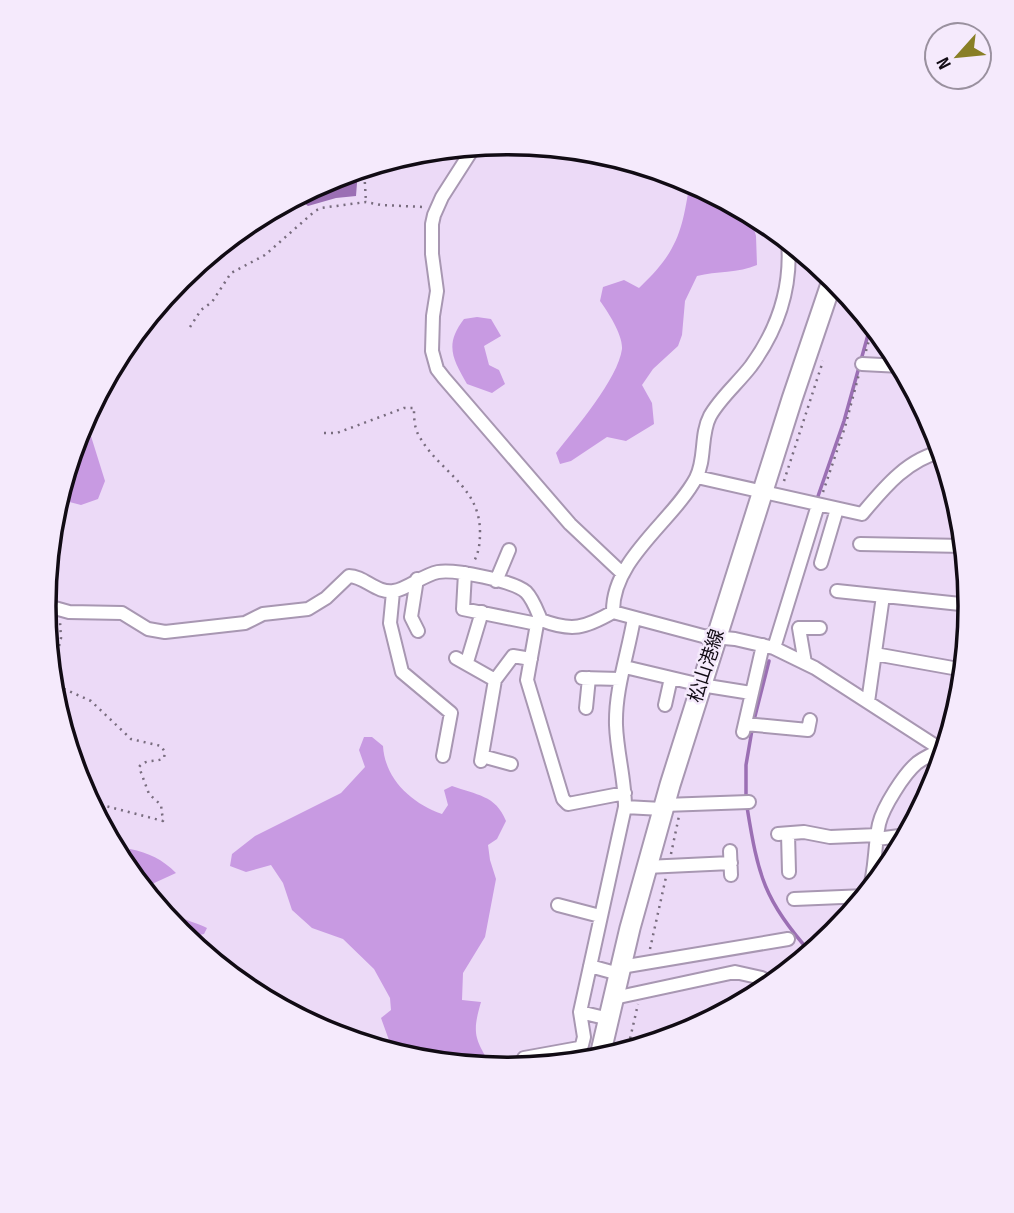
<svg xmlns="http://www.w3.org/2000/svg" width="1014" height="1213" font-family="'Sofia Sans Condensed','Noto Sans JP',sans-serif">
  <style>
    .forest { fill: #c89ae2 }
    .water { fill: #9b6fb4 }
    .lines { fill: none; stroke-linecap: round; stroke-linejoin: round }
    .stream { stroke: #9b6fb4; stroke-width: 3.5 }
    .street-casing { stroke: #a897b2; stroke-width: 16 }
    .primary-casing { stroke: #a897b2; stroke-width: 23 }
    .path { stroke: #786c7e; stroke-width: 2.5; stroke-dasharray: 2 5; stroke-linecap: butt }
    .street { stroke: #fff; stroke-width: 12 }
    .primary { stroke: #fff; stroke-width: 19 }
    .labels { text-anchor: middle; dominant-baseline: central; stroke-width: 5; stroke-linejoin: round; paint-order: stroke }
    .street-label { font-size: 19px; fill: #110b14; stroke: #f5eafc }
    .rim { fill: none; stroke: #110b14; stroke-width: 3.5 }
  </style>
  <rect width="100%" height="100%" fill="#ecdaf7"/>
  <!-- forest -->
  <path class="forest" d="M690,181l60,33 6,22 1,29c-18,8 -41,6 -60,11l-12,25 -3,34 -4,11 -25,23 -11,16 10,18 2,21 -28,17 -19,-4 -36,24 -11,3 -4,-11c19,-24 62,-74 66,-104 1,-14 -14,-37 -22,-48l3,-14 21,-7 15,8c39,-37 43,-56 51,-107z
    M477,317l14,2 10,17 -17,10 5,19 10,5 6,14 -13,9 -25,-9c-14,-25 -23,-39 -3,-65z
    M85,417l20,64 -7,18 -17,6 -23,-6 21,-70z
    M364,737h8l11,9c2,33 28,57 59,68l6,-9 -4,-15 8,-4c24,9 44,9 54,35l-9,18 -9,6 2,15 6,19 -11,58 -22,36 -1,27 19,2c-10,34 -5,37 11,66l-76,-7 -22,-7 -13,-36 10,-8 -1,-12 -16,-29 -31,-30 -31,-11 -20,-18 -9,-27 -12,-18 -25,7 -16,-6 2,-12 23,-18 86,-43 24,-26 -6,-17z
    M130,849c19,4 32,10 46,24l-24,11 -5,11c-11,-15 -25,-27 -17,-46z
    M156,906c8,7 39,16 51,22l-3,6 -20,4z"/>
  <!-- water -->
  <path class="water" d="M358,170l-2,26 -20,2 -28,8 -8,-6 -1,-5 31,-17z"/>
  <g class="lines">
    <!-- stream -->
    <path class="stream" d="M816,502l28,-81 27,-97
      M754,720l15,-59
      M746,797v-32l6,-35
      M747,807c11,68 17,94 64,146"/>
    <!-- street casing -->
    <g class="street-casing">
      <path id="street" d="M474,147l-32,50 -8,18 -2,9v30l5,37 -4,25 -1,35 5,18 7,9 126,146 53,50
        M862,364l39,2
        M697,477l165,37c21,-25 46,-56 80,-62
        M860,544l104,2
        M821,563l16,-54
        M465,573l-2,36 74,15
        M417,579l-6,38 7,14
        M496,581l13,-31
        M837,591l133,14
        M393,592l-3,31 12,49 49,41 -8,43
        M44,605l25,7 53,1 26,16 17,3 80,-9 18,-9 45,-5 18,-11 23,-22c15,0 28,18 45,15 13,-2 29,-16 44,-19 16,-3 76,9 88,20 7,7 11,19 15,28 31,12 44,8 72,-8l90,24 32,3 39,9 41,20 130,84
        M613,612c-1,-53 60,-91 83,-134 10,-19 4,-43 14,-62 10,-18 28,-33 41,-50 27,-37 41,-79 37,-125
        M541,620l-4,4 -10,56 36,119 5,5 57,-11
        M774,648l44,-143
        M875,654l89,16
        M456,658l39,22
        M467,662l15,-50
        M805,663l-6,-35h21
        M625,667l76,18 50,8
        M582,678l38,1
        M868,702l15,-106
        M665,705l6,-27
        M586,708l3,-30
        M745,724l63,6 2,-10
        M743,732l20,-87
        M482,756l29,8
        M481,761l14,-81 18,-24 18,3
        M664,805l85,-3
        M625,807l37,2
        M778,834l26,-2 26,5 48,-2
        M788,834l1,38
        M877,839l30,-4
        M730,851l1,24
        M646,867l85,-4
        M868,894c8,-23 6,-46 11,-70 4,-17 25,-50 38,-61 8,-6 19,-11 29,-15
        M794,899l72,-3
        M558,905l42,11
        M590,966l29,8
        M621,967l167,-28
        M614,998l121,-26 27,6
        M580,1012l29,7
        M524,1058l55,-10 3,-3 2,-8 -4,-25 45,-205c0,-28 -8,-54 -9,-82 -1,-36 12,-71 18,-107"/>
    </g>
    <!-- primary casing -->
    <g class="primary-casing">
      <path id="primary" d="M599,1060l31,-132 40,-143 122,-386 41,-121"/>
    </g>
    <!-- path -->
    <path class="path" d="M364,168l2,34
      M190,327l11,-17 11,-8 19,-29 34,-18 50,-44 6,-3 45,-6 15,3 42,2
      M866,351l7,-25
      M324,433h13l67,-25h10c0,8 0,18 4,26 19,37 62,51 62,98 0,11 -1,21 -7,31
      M784,481l39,-120
      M823,492l22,-65 14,-53
      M51,680l10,-42 -1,-17
      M51,683l40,18 40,38 30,7 4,6 -1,6c-8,5 -18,0 -25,9l10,27 12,11 2,16 -61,-16 -5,-8 -14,-6
      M671,854l8,-38
      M650,949l16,-72
      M627,1052l11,-48"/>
    <!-- street -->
    <use href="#street" class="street"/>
    <!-- primary -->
    <use href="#primary" class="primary"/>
  </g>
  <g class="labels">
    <!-- street labels -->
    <g class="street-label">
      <text transform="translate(707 666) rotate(-72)">松山港線</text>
    </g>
  </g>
  <!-- crop -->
  <path d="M0 0H1014V1213H0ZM56 606a451 451 0 1 1 902 0a451 451 0 1 1-902 0Z" fill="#f5eafc" fill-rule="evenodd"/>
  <path class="rim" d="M56 606a451 451 0 1 1 902 0a451 451 0 1 1-902 0Z"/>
  <!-- north arrow -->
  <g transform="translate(958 56) rotate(243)"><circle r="33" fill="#f5eafc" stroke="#9a919f" stroke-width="2"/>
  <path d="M0-5L12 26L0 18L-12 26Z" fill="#897f26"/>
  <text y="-10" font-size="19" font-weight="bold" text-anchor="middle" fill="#110b14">N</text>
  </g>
</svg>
